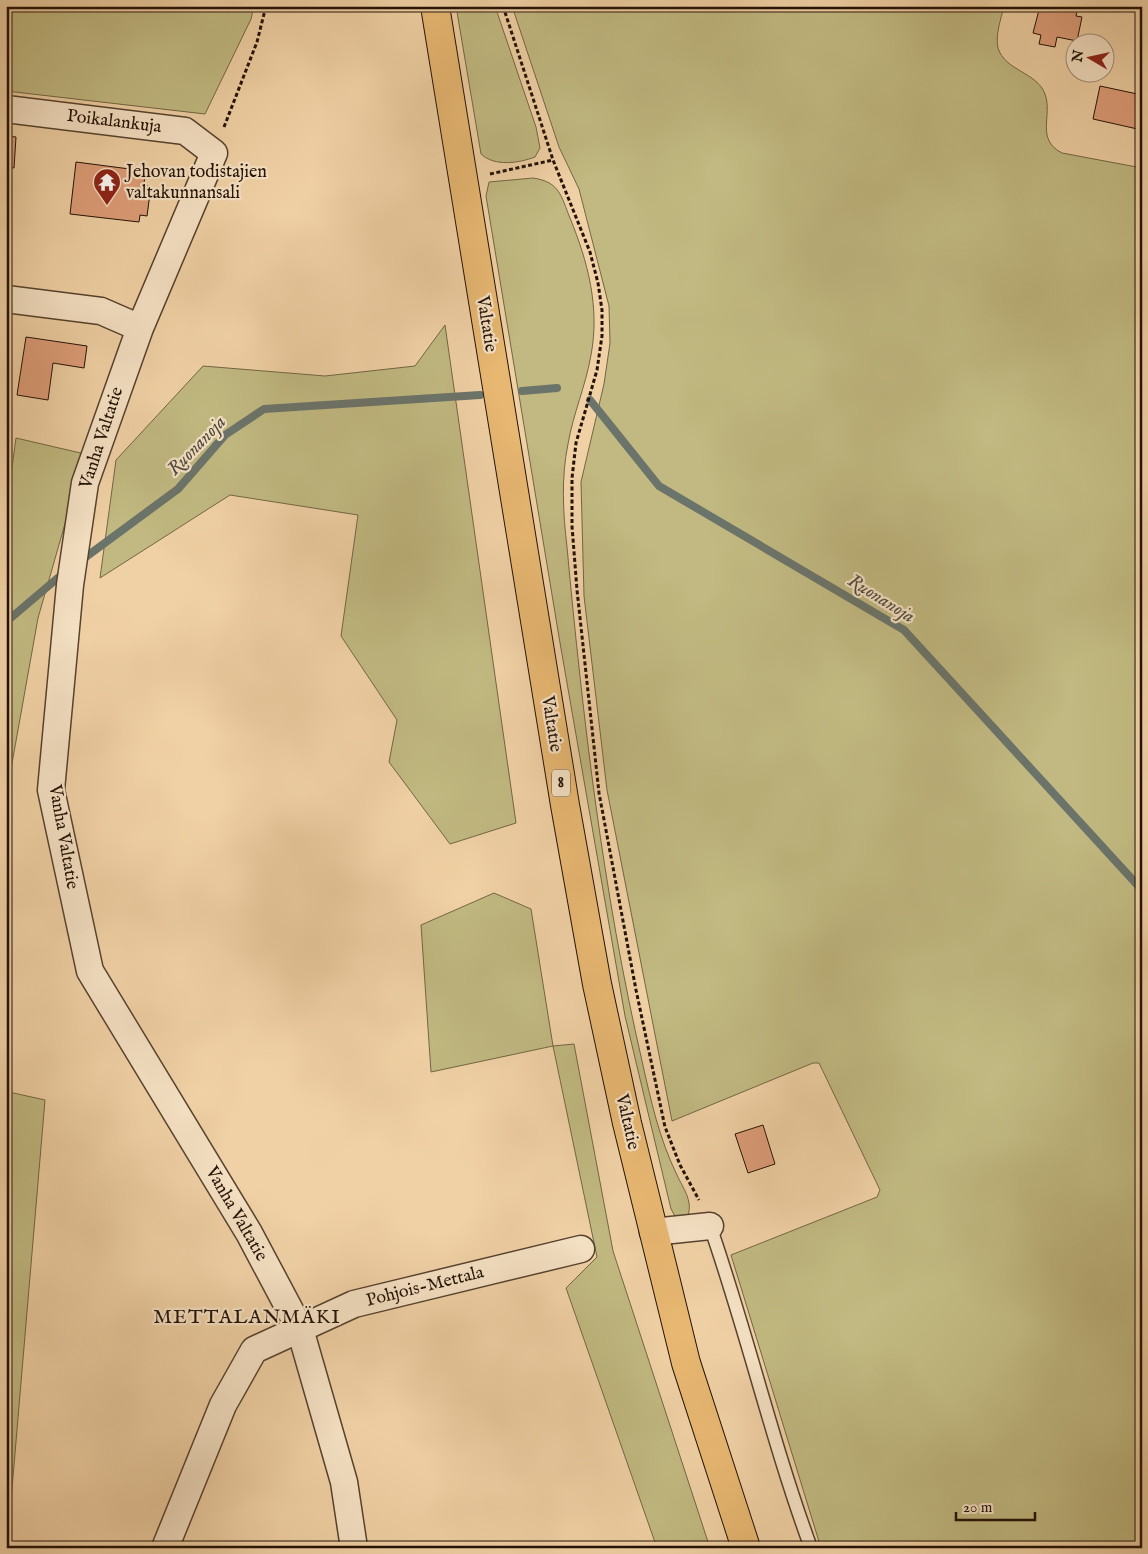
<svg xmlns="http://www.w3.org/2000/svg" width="1148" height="1554" font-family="'IM FELL English',serif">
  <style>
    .green { fill: #c1b981; stroke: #726644 }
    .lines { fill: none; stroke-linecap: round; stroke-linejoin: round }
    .stream { stroke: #6b746a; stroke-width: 8 }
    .building { fill: #de9e79; stroke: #231206 }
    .service-casing { stroke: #56422e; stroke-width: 15 }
    .minor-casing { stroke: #56422e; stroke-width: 29 }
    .trunk-casing { stroke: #231206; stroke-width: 30 }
    .path { stroke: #231206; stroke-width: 3; stroke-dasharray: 4 2.5; stroke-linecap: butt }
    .service { stroke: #f5e1c4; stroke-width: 12 }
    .minor { stroke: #f5e1c4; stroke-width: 26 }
    .trunk { stroke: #e8b872; stroke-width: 28 }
    .labels { text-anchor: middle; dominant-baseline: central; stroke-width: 4.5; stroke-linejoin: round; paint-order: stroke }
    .shield { fill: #f5e1c4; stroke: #62503f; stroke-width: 1 }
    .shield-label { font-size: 16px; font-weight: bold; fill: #231206 }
    .street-label { font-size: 18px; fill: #231206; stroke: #f5e1c4 }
    .poi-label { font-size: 18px; fill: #231206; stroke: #f5e1c4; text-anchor: start }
    .water-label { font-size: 19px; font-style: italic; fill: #4d4b40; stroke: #f5e1c4 }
    .quarter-label { font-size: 20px; letter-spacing: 1px; fill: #231206; stroke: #f5e1c4 }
  </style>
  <rect width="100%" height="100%" fill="#f0d1a5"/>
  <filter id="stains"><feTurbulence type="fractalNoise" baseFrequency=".004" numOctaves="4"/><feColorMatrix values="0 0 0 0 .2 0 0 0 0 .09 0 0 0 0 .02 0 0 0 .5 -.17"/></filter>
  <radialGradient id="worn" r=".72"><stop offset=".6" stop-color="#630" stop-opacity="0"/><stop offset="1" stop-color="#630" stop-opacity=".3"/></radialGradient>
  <!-- green -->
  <path class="green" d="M6,6h248l-3,13 -46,95 -199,-23z
    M456,6h39l41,121 4,21 -5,9c-16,6 -40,10 -54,-3z
    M512,6h492c-3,13 -9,29 -6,42 7,23 39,24 47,46 8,22 -10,45 17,59l80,15v1380h-321l-90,-293 146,-58 3,-7 -61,-127h-6l-141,58 -65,-331 -23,-194 -3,-114 23,-98 6,-41 -1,-37 -30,-117 -20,-42z
    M533,178c27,4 28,18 37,40 18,44 30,90 21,137 -5,30 -18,59 -23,89 -7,33 -5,70 -1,103 16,173 36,345 75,514 9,40 17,77 35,114 6,13 16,26 11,40l-12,3 -5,-9 -46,-193 -66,-379 -73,-441 3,-14z
    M445,325l71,498 -66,21 -61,-82 8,-42 -56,-84 17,-121 -128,-20 -130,83 16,-118 87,-94 122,10 90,-10z
    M16,438l69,16 -47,164 -32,179v-286z
    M494,893l37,16 22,137 21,-2 39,207 97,297h-53l-91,-260 31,-31 -44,-211 -122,26 -10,-147z
    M9,1092l36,8 -36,424h-3v-400z"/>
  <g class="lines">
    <!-- stream -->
    <path class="stream" d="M522,391l35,-3
      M590,400l69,86 245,144 238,260
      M79,562l99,-73 47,-54 39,-26 216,-14
      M6,622l60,-51"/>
  </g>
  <!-- building -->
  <path class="building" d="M1040,6h38l-2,10 6,1 -5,24 -20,-4 -2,10 -16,-3 2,-9 -8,-2z
    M1100,86l42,9v35l-49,-11z
    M6,136l10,1 -2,31 -8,-1z
    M76,162l69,9 -1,14 7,1 -4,30 -7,-1 -1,7 -69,-8z
    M26,337l61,9 -3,22 -31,-5 -5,37 -31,-5z
    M763,1125l12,39 -27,9 -13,-39z"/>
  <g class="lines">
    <!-- service casing -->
    <g class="service-casing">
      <path id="service" d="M710,1226c37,106 62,216 101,322"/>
    </g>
    <!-- minor casing -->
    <g class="minor-casing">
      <path id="minor" d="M6,109l179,22 29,22 -74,175 -55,155 -15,102 -19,205 39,181 159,262 51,96 44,153 10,66
        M6,299l95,12 39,17
        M653,1232l57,-6
        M165,1548l58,-143 31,-55 100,-46 227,-55"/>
    </g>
    <!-- trunk casing -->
    <g class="trunk-casing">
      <path id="trunk" d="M435,6l130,799 32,179 30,139 59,240 60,185"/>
    </g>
    <!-- path -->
    <path class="path" d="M503,6l50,154 37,92 8,31 4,27v26l-5,34 -21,73 -4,35v48l5,64 22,203 37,197 29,137 15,38 19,35
      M224,127l33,-85 9,-36
      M490,174l63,-14"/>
    <!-- service -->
    <use href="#service" class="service"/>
    <!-- minor -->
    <use href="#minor" class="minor"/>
    <!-- trunk -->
    <use href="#trunk" class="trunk"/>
  </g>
  <!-- icons -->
  <defs>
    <g id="temple-pin" transform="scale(1.4375)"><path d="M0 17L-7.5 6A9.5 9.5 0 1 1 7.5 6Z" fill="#8f2418" stroke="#f5e1c4"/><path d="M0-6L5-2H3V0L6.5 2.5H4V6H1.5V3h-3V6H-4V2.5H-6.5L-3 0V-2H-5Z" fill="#fff"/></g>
  </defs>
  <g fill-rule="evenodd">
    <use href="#temple-pin" x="107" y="182"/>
  </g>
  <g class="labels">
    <!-- shield labels -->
    <rect class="shield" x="552" y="769.5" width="18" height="27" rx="4"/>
    <g class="shield-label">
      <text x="561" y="783">8</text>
    </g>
    <!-- street labels -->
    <g class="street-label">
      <text transform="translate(114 122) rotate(7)">Poikalankuja</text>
      <text transform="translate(486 324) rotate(81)">Valtatie</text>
      <text transform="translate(102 438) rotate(-72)">Vanha Valtatie</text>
      <text transform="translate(551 724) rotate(81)">Valtatie</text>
      <text transform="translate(63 837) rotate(80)">Vanha Valtatie</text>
      <text transform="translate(627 1122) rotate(77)">Valtatie</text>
      <text transform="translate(236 1214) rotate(60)">Vanha Valtatie</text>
      <text transform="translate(425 1287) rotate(-14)">Pohjois-Mettala</text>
    </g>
    <!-- poi labels -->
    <g class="poi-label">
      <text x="126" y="172">Jehovan todistajien<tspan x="126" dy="21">valtakunnansali</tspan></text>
    </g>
    <!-- water labels -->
    <g class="water-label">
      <text transform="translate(197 446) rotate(-46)">Ruonanoja</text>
      <text transform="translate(881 599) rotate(32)">Ruonanoja</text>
    </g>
    <!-- quarter labels -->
    <g class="quarter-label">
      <text x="247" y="1317">METTALANMÄKI</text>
    </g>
  </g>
  <!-- margin -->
  <rect width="1148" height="1554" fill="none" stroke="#f0d1a5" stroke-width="25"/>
  <rect x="8" y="8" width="1133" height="1539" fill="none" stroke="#231206" stroke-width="2.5"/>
  <rect x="12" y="12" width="1123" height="1529" fill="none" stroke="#231206"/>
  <!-- north arrow -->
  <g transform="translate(1090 58) rotate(279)"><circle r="24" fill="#f5e1c4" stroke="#a18e78"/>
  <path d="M0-4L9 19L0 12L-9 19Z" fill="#8f2418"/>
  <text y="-8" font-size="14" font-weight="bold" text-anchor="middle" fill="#231206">N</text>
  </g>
  <!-- scale -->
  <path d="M956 1512v8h79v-8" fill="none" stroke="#231206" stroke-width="2.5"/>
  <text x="963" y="1512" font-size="15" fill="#231206" stroke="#f5e1c4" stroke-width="4" paint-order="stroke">20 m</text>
  <rect width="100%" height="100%" filter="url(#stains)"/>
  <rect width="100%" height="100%" fill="url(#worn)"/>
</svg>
